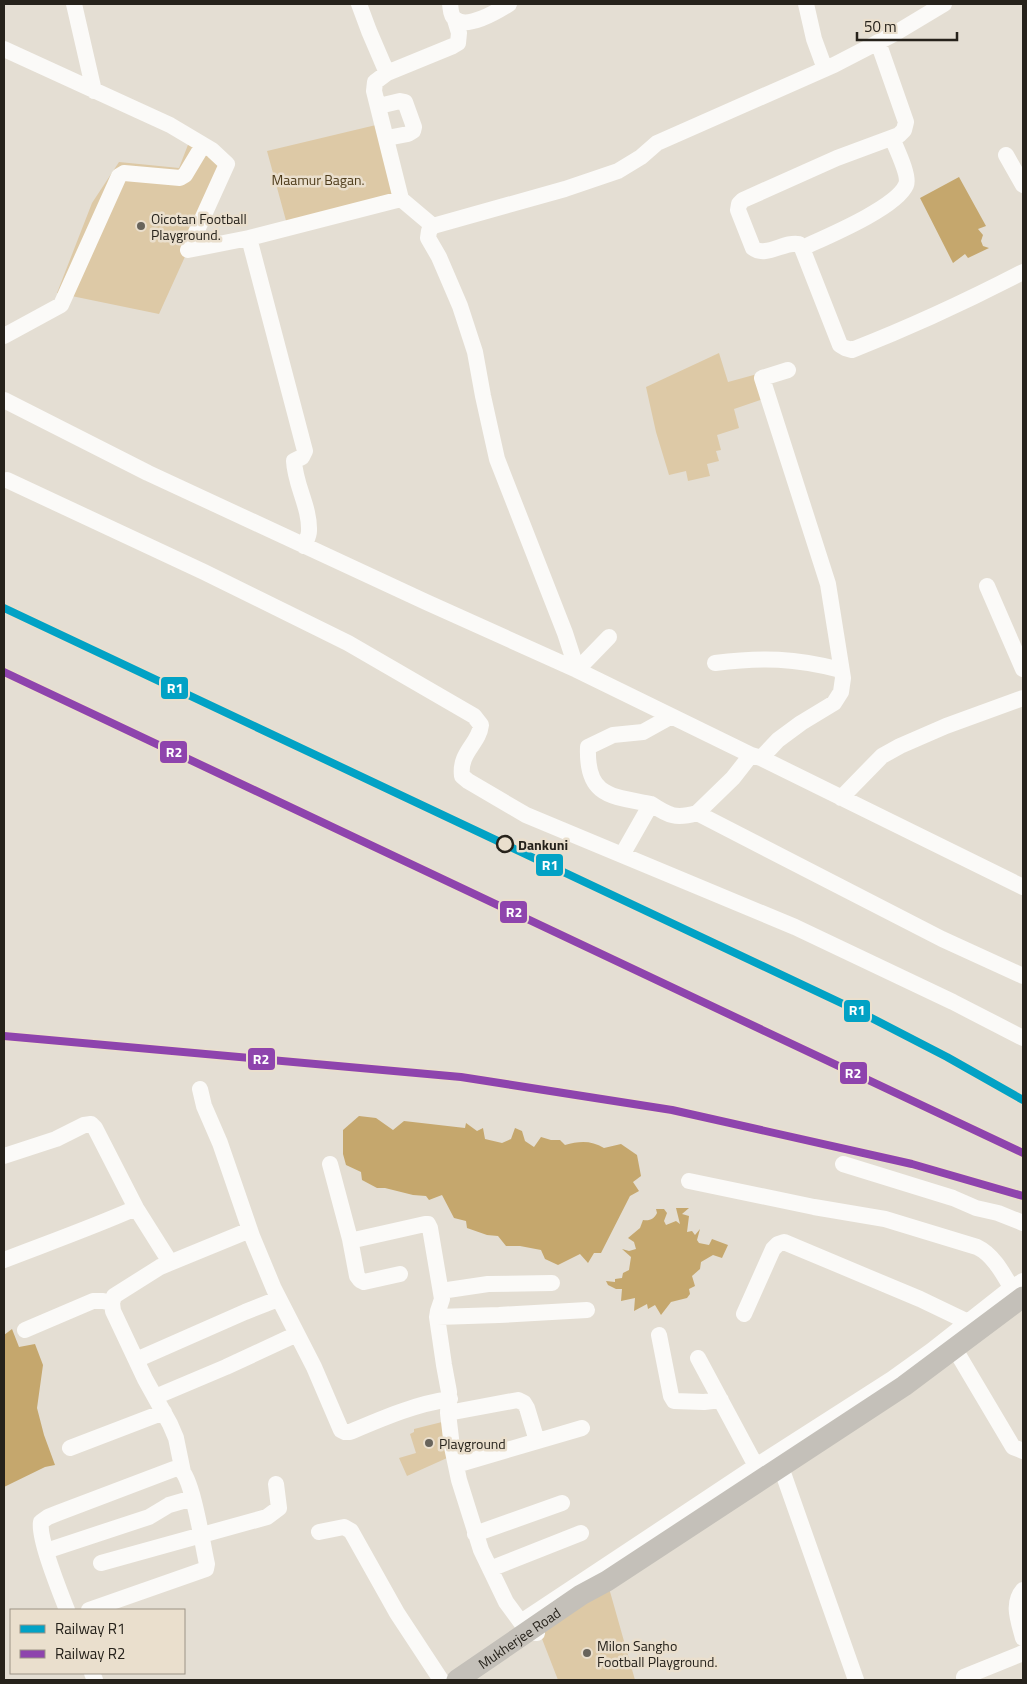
<svg xmlns="http://www.w3.org/2000/svg" width="1027" height="1684" font-family="'Titillium Web',sans-serif">
  <style>
    .green { fill: #ddc9a6 }
    .water { fill: #c5a76d }
    .lines { fill: none; stroke-linecap: round; stroke-linejoin: round }
    .minor { stroke: #fbfaf8; stroke-width: 16 }
    .major { stroke: #c4c0b9; stroke-width: 21 }
    .rail-casing { stroke: #cccac7; stroke-width: 5.5 }
    .rail { stroke: #eadfcd; stroke-width: 4; stroke-dasharray: 11; stroke-linecap: butt }
    .rail-1-casing { stroke: #eadfcd; stroke-width: 11 }
    .rail-2-casing { stroke: #eadfcd; stroke-width: 11 }
    .rail-1 { stroke: #02a2c5; stroke-width: 8 }
    .rail-2 { stroke: #8e44ad; stroke-width: 8 }
    .poi-dot { fill: #68645b; stroke: #eadfcd; stroke-width: 2 }
    .stop-dot { fill: #eadfcd; stroke: #26221b; stroke-width: 2.5 }
    .labels { text-anchor: middle; dominant-baseline: central; stroke-width: 5; stroke-linejoin: round; paint-order: stroke }
    .park-label { font-size: 14px; fill: #4e3c1b; stroke: #eadfcd }
    .poi-label { font-size: 14px; fill: #26221b; stroke: #eadfcd; text-anchor: start }
    .stop-label { font-size: 14px; font-weight: bold; fill: #26221b; stroke: #eadfcd; text-anchor: start }
    .street-label { font-size: 14px; fill: #26221b; stroke: #eadfcd }
    .line-badge { stroke: #eadfcd; stroke-width: 2 }
    .badge-label { font-size: 14px; text-anchor: middle; font-weight: bold; fill: #fff }
  </style>
  <rect width="100%" height="100%" fill="#e4ded3"/>
  <!-- green -->
  <path class="green" d="M376,125l20,75 -108,28 -21,-77z
    M191,137l36,27 -68,150 -102,-21 35,-90 27,-41 60,6z
    M719,353l9,29 33,-9 8,24 -35,12 5,19 -22,7 4,15 -5,1 3,10 -12,3 3,12 -22,5 -2,-10 -17,4 -13,-43 -10,-45z
    M442,1422l5,36 -40,18 -8,-18 17,-5 -6,-19 4,-2v-3z
    M607,1581l28,99h-77l-21,-54z"/>
  <!-- water -->
  <path class="water" d="M959,177l27,49 -8,3 5,6 -2,6 2,5 6,2 -21,10 -3,-4 -12,9 -33,-65z
    M359,1116l17,2 17,12 11,-9 61,7 1,-5 11,8 6,-3 2,11 17,4 9,-4 4,-11 7,3 3,10 9,6 7,-10 10,3h9l5,5c14,-4 26,-5 39,3l17,-4 16,11 4,21 -8,6 6,9 -9,5 -29,57h-7l-6,10 -8,-9 -22,11 -13,-6 -4,-9 -21,-4h-14l-8,-10 -11,-1 -20,-7 -1,-7 -12,-3 -12,-23 -13,5 -3,-4 -13,-1 -28,-7h-8l-15,-8 -1,-8 -15,-7 -3,-11v-24z
    M676,1208h13l-7,6 7,2 -2,16 5,-1 3,4 5,-6 -3,11 2,3 10,2 3,-6 16,6 -6,13 -9,-3 -12,7 -1,7 -8,7 3,10 -6,3 1,5 -3,4 -16,4 -10,13 -6,-10 -7,4 -1,-5 -13,7 1,-13 -14,3 1,-12h-6l-8,-4 -2,-4 9,1v-3l7,-1 1,-5 6,-3 2,-13 -9,-8 7,2 7,-2 -2,-7 -6,-4 12,-10 3,-8c7,1 11,-1 14,-7l-1,-4h8l3,4 -3,8 2,4 10,-4 4,3z
    M12,1329l7,18 16,-3 8,21 -6,43 7,27 11,30 -10,2 -41,20v-152z"/>
  <g class="lines">
    <!-- minor -->
    <path class="minor" d="M74,4l20,87
      M359,4l10,27 18,42
      M450,4c1,5 0,11 5,15 12,11 43,-8 54,-15
      M806,4l8,35 11,30
      M878,42l28,80 -2,8 -5,5 -62,23 -94,42 -4,4 -1,6 15,38c13,10 31,-7 46,-4l3,4 38,97 5,3 7,2c59,-23 115,-49 171,-78
      M4,49l166,76 42,25 15,14 -39,86 61,-12 56,213 -3,6 -8,4c1,24 16,46 15,70 0,5 -3,10 -5,15
      M379,106l21,-5 5,1 9,25 -1,4 -5,3 -21,4
      M1006,155l17,30
      M433,226l-32,-27 -27,-108 1,-9 12,-9 66,-27 5,-3 1,-10 -4,-13
      M249,238l152,-39
      M802,248c24,-11 94,-40 104,-63 4,-9 -10,-37 -14,-47
      M4,336l57,-31 58,-129 5,-3 56,5 5,-3 18,-30
      M4,400l144,73 278,129 151,68 174,85 10,3 262,129
      M7,480l197,92 144,71 126,73 7,9c-2,19 -22,27 -19,51l6,5 58,34 269,112 158,75 70,36
      M987,586l36,83
      M715,663c47,-6 80,-5 126,7
      M577,670l-12,-37 -68,-174 -14,-63 -8,-44 -15,-46 -21,-49 -11,-19 1,-7 4,-5 132,-37 53,-18 23,-14 16,-14 177,-78 60,-31 50,-30
      M577,670l32,-33
      M761,758l17,-18 23,-17 33,-20 7,-11 2,-14 -15,-94 -66,-206 26,-8
      M841,798l41,-42 18,-10 46,-20 77,-28
      M651,804c18,12 25,15 46,9l245,126 81,37
      M697,813l36,-35 18,-23
      M622,855l29,-51c-40,-8 -65,-7 -63,-57l25,-12 30,-3 27,-15
      M200,1089l4,17 16,37 32,93 22,53 40,78 27,63 4,2h5c33,-14 65,-28 100,-33
      M4,1156l52,-17 28,-14 7,-1 4,4 41,80 34,54
      M330,1164l20,75 4,1 71,-16h3l2,4 12,71 -4,12 -1,6 7,48 5,27 -1,21 4,34 7,33 22,70 25,52 22,30 9,1
      M843,1164l110,34 23,10 22,5 25,10
      M689,1181l125,26 71,12 92,28c19,9 29,33 40,50
      M350,1239l7,37 3,4 4,2 36,-8
      M4,1260c44,-17 89,-33 132,-52
      M441,1291l47,-7 64,-1
      M744,1314l29,-65 5,-5 6,-2 136,57 48,23
      M437,1317l62,-2 88,-5
      M25,1330l68,-29h10l9,2
      M659,1335l12,61 3,5 30,1 17,-2
      M959,1356l54,91 10,4
      M698,1358l58,108
      M136,1360l109,-48 33,-13
      M155,1397l71,-30 71,-33
      M448,1413l70,-13 6,3 3,5 10,33
      M70,1448l94,-36
      M456,1465l126,-37
      M183,1472l-7,-34 -6,-14 -25,-45 -32,-68 -1,-8 2,-7 46,-29 90,-37
      M783,1473l73,207
      M319,1532l25,-5 7,4 46,82 44,67
      M475,1534l87,-31
      M46,1551l103,-34 20,-12 24,-7
      M101,1563l166,-46 12,-9 -3,-24
      M490,1569l91,-36
      M1023,1590c-12,14 -4,32 0,48
      M67,1610c-7,-18 -29,-72 -26,-88l7,-5 10,-4 116,-44c4,0 5,-1 7,1 12,10 22,77 26,94l-1,5 -117,41
      M521,1622l235,-156 136,-87 39,-28 80,-63 12,-7
      M92,1673l3,7
      M964,1677l59,-24"/>
    <!-- major -->
    <path class="major" id="s1" d="M457,1680l124,-85 26,-14 297,-195 119,-89"/>
    <!-- rail casing -->
    <g class="rail-casing">
      <path id="rail" d="M4,608l852,402 91,47 76,43
        M4,1036l457,41 211,33 240,54 111,32"/>
    </g>
    <!-- rail -->
    <use href="#rail" class="rail"/>
    <!-- rail-1 casing -->
    <g class="rail-1-casing">
      <path id="rail-1" d="M4,608l852,402 91,47 76,43"/>
    </g>
    <!-- rail-2 casing -->
    <g class="rail-2-casing">
      <path id="rail-2" d="M4,672l1019,481
        M4,1036l457,41 211,33 240,54 111,32"/>
    </g>
    <!-- rail-1 -->
    <use href="#rail-1" class="rail-1"/>
    <!-- rail-2 -->
    <use href="#rail-2" class="rail-2"/>
  </g>
  <!-- markers -->
  <g class="poi-dot">
    <circle cx="141" cy="226" r="5"/>
    <circle cx="429" cy="1443" r="5"/>
    <circle cx="587" cy="1653" r="5"/>
  </g>
  <circle class="stop-dot" cx="505" cy="844" r="8"/>
  <g class="labels">
    <!-- park labels -->
    <g class="park-label">
      <text x="318" y="179">Maamur Bagan.</text>
    </g>
    <!-- poi labels -->
    <g class="poi-label">
      <text x="151" y="218">Oicotan Football<tspan x="151" dy="16">Playground.</tspan></text>
      <text x="439" y="1443">Playground</text>
      <text x="597" y="1645">Milon Sangho<tspan x="597" dy="16">Football Playground.</tspan></text>
    </g>
    <!-- stop labels -->
    <g class="stop-label">
      <text x="518" y="844">Dankuni</text>
    </g>
    <!-- street labels -->
    <g class="street-label">
      <text stroke="none"><textPath href="#s1" startOffset="75">Mukherjee Road</textPath></text>
    </g>
  </g>
  <g class="line-badge">
    <rect x="160" y="676" width="29" height="24" rx="5" fill="#02a2c5"/>
    <rect x="159" y="740" width="29" height="24" rx="5" fill="#8e44ad"/>
    <rect x="535" y="853" width="29" height="24" rx="5" fill="#02a2c5"/>
    <rect x="499" y="900" width="29" height="24" rx="5" fill="#8e44ad"/>
    <rect x="843" y="999" width="28" height="24" rx="5" fill="#02a2c5"/>
    <rect x="247" y="1047" width="29" height="24" rx="5" fill="#8e44ad"/>
    <rect x="839" y="1061" width="29" height="24" rx="5" fill="#8e44ad"/>
  </g>
  <g class="badge-label">
    <text x="175" y="693">R1</text>
    <text x="174" y="757">R2</text>
    <text x="550" y="870">R1</text>
    <text x="514" y="917">R2</text>
    <text x="857" y="1015">R1</text>
    <text x="261" y="1064">R2</text>
    <text x="853" y="1078">R2</text>
  </g>
  <!-- border -->
  <rect width="1027" height="1684" fill="none" stroke="#26221b" stroke-width="10"/>
  <!-- legend -->
  <rect x="10" y="1609" width="175" height="65" fill="#eadfcd" stroke="#9c9386"/>
  <rect x="20" y="1625" width="25" height="8" fill="#02a2c5" stroke="#9c9386"/>
  <text x="55" y="1634" font-size="15" fill="#26221b">Railway R1</text>
  <rect x="20" y="1650" width="25" height="8" fill="#8e44ad" stroke="#9c9386"/>
  <text x="55" y="1659" font-size="15" fill="#26221b">Railway R2</text>
  <!-- scale -->
  <path d="M857 32v8h100v-8" fill="none" stroke="#26221b" stroke-width="2.5"/>
  <text x="864" y="32" font-size="15" fill="#26221b" stroke="#eadfcd" stroke-width="4" paint-order="stroke">50 m</text>
</svg>
